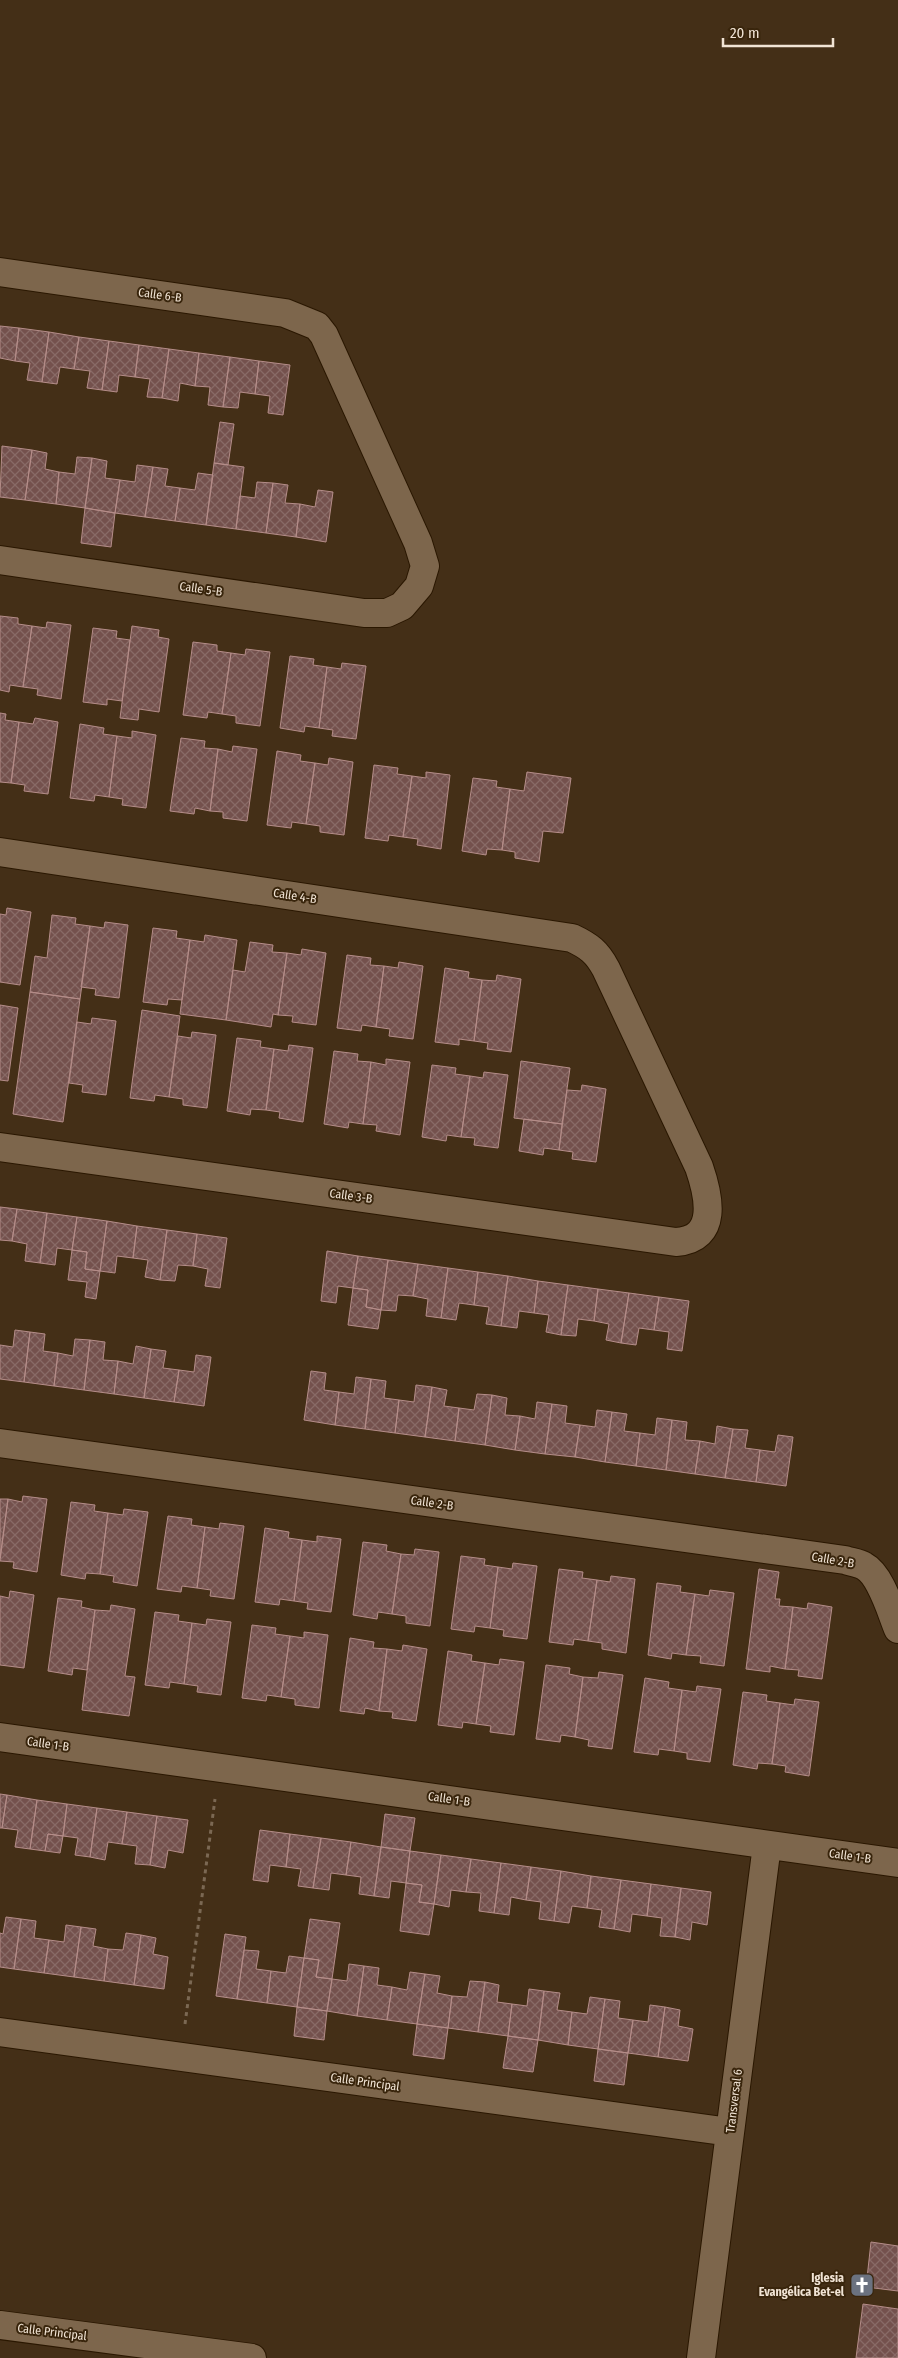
<svg xmlns="http://www.w3.org/2000/svg" width="898" height="2358" font-family="'Fira Sans Condensed',sans-serif">
  <style>
    .building { fill: url(#building-cross-hatch); stroke: #b58d89 }
    .lines { fill: none; stroke-linecap: round; stroke-linejoin: round }
    .minor-casing { stroke: #2a1700; stroke-width: 30 }
    .path { stroke: #7b6853; stroke-width: 3; stroke-dasharray: 4 4; stroke-linecap: butt }
    .minor { stroke: #7d664c; stroke-width: 28 }
    .labels { text-anchor: middle; dominant-baseline: central; stroke-width: 4; stroke-linejoin: round; paint-order: stroke }
    .street-label { font-size: 12px; fill: #f1e4d5; stroke: #39250c }
    .poi-label { font-size: 12px; font-weight: bold; fill: #f1e4d5; stroke: #39250c; text-anchor: end }
  </style>
  <defs>
    <pattern id="building-cross-hatch" width="8" height="8" patternUnits="userSpaceOnUse" patternTransform="scale(1.25)"><rect width="8" height="8" fill="#74514d"/><path d="M0 0l8 8M0 8l8-8" fill="none" stroke="#886a66"/></pattern>
  </defs>
  <rect width="100%" height="100%" fill="#442f17"/>
  <!-- building -->
  <path class="building" d="M0,326l19,2 -4,33 -15,-3z
    M19,328l30,4 -7,50 -15,-2 3,-17 -15,-2z
    M49,332l30,5 -5,32 -14,-2 -3,17 -15,-2z
    M79,337l30,4 -7,49 -15,-2 3,-17 -16,-2z
    M109,341l30,4 -4,32 -16,-2 -2,17 -15,-2z
    M139,345l30,4 -7,49 -15,-1 3,-18 -15,-2z
    M169,349l30,4 -4,33 -15,-3 -2,18 -16,-3z
    M199,353l31,4 -7,50 -15,-2 2,-18 -15,-1z
    M230,357l29,4 -4,33 -15,-2 -2,16 -15,-1z
    M259,361l31,4 -7,50 -15,-2 2,-17 -15,-2z
    M220,422l14,2 -6,41 -14,-2z
    M2,446l30,4 -7,50 -25,-3z
    M32,450l15,3 -2,16 14,3 -3,32 -31,-4z
    M77,457l15,1 -7,50 -29,-4 3,-32 16,2z
    M92,458l15,3 -2,17 15,2 -5,33 -30,-5z
    M214,463l30,4 -8,62 -30,-4z
    M137,465l16,2 -8,50 -30,-4 5,-33 15,2z
    M153,467l15,2 -3,17 15,2 -5,33 -30,-4z
    M198,473l15,2 -7,50 -31,-4 5,-33 15,2z
    M257,482l16,1 -7,50 -30,-4 4,-33 15,2z
    M273,483l15,2 -3,18 15,1 -4,33 -30,-4z
    M318,490l15,2 -7,50 -30,-5 4,-33 15,3z
    M85,508l30,5 -4,34 -30,-4z
    M0,616l18,2v6l14,2 -9,61 -13,-2 -1,7 -9,-2z
    M47,622l24,3 -10,74 -24,-4 1,-6 -15,-2 9,-61 14,2z
    M132,626l27,4 -1,7 11,2 -10,73 -20,-3 -1,11 -18,-2z
    M93,628l24,3 -1,7 14,2 -8,61 -15,-2v6l-24,-3z
    M193,642l24,3v6l14,2 -9,61 -14,-2 -1,6 -24,-3z
    M246,649l24,3 -10,74 -24,-3v-7l-14,-2 9,-61 14,2z
    M290,656l24,3 -1,6 14,2 -8,61 -14,-2 -1,6 -24,-4z
    M342,663l24,3 -10,73 -24,-3 1,-6 -14,-2 8,-61 14,2z
    M0,713l6,1 -1,6 14,2 -8,61 -11,-1z
    M35,718l23,4 -10,72 -24,-3 1,-6 -14,-2 8,-61 14,2z
    M80,724l24,4 -1,6 14,2 -8,61 -14,-2 -1,6 -24,-3z
    M132,731l24,4 -10,73 -24,-3 1,-6 -14,-2 8,-61 15,2z
    M181,738l24,3 -1,7 14,1 -8,62 -15,-3 -1,6 -24,-3z
    M233,746l24,3 -10,72 -24,-3v-6l-13,-1 8,-62 14,3z
    M277,751l24,4 -1,6 15,2 -9,61 -14,-2 -1,6 -24,-3z
    M329,758l24,4 -9,73 -24,-3v-6l-14,-2 9,-61 13,2z
    M374,765l24,3 -1,6 15,2 -9,61 -14,-2 -1,6 -23,-3z
    M426,772l24,3 -9,74 -24,-4 1,-6 -15,-2 9,-61 14,2z
    M527,772l44,6 -8,55 -20,-2 -4,31 -24,-4v-6l-13,-2 8,-61 14,2z
    M473,778l24,3 -1,6 14,2 -8,61 -15,-1 -1,6 -24,-4z
    M7,908l24,4 -11,73 -20,-3v-68l6,1z
    M52,915l24,3 -1,6 15,2 -10,73 -50,-7 5,-36 12,2z
    M105,922l23,3 -9,73 -24,-3 1,-6 -15,-2 9,-61 14,2z
    M153,928l24,3 -1,7 14,2 -8,60 -14,-1 -1,6 -24,-3z
    M205,935l32,5 -11,80 -46,-6 10,-74 14,2z
    M250,942l23,3 -1,7 15,1 -9,62 -5,-1 -2,13 -45,-7 7,-50 12,2z
    M302,949l24,4 -10,72 -24,-3 1,-6 -15,-1 9,-62 14,2z
    M347,955l24,3 -1,7 14,1 -8,61 -14,-2 -1,6 -24,-3z
    M399,962l24,4 -10,73 -24,-3 1,-7 -14,-2 8,-61 14,2z
    M445,968l24,4 -1,6 14,2 -8,61 -15,-2v6l-24,-3z
    M497,975l24,4 -10,73 -24,-3 1,-6 -14,-2 8,-61 14,1z
    M30,992l50,7 -17,123 -50,-8z
    M0,1005l18,3 -10,73 -8,-1z
    M142,1010l38,6 -11,81 -14,-2 -1,6 -24,-3z
    M92,1018l24,3 -10,74 -24,-3 1,-7 -14,-2 8,-61 14,2z
    M192,1032l24,3 -9,73 -24,-3v-6l-14,-2 9,-61 13,2z
    M237,1038l24,3 -1,6 14,2 -8,61 -15,-1 -1,6 -23,-4z
    M289,1045l24,3 -10,74 -24,-4 1,-6 -14,-2 8,-61 14,2z
    M334,1051l24,3 -1,7 14,1 -8,62 -14,-2 -1,6 -24,-4z
    M386,1059l24,3 -10,73 -24,-4 1,-6 -14,-1 8,-62 15,3z
    M521,1061l49,7 -8,56 -48,-6z
    M432,1065l24,3 -1,6 15,2 -9,61 -14,-2 -1,6 -24,-4z
    M484,1072l24,3 -10,73 -24,-3 1,-7 -14,-1 9,-61 13,2z
    M582,1085l24,4 -10,73 -24,-3 1,-7 -14,-2 8,-60 14,1z
    M524,1119l38,5 -3,26 -15,-2 -1,7 -24,-4z
    M0,1207l17,2 -5,32 -12,-1z
    M17,1209l30,4 -7,50 -15,-2 2,-17 -15,-3z
    M47,1213l30,4 -5,33 -15,-2 -2,17 -15,-2z
    M77,1217l30,4 -7,50 -15,-2 2,-17 -15,-2z
    M107,1221l30,5 -4,32 -16,-2 -2,17 -15,-2z
    M137,1226l30,4 -7,50 -15,-3 3,-17 -15,-2z
    M167,1230l30,4 -4,32 -15,-1 -3,16 -15,-1z
    M197,1234l30,4 -7,50 -15,-2 3,-17 -15,-3z
    M72,1250l15,2 -2,17 15,2 -4,28 -11,-2 2,-15 -19,-2z
    M327,1251l31,5 -5,32 -15,-2 -2,17 -15,-2z
    M358,1256l30,4 -7,50 -15,-3 2,-17 -15,-2z
    M388,1260l30,4 -5,32 -15,-1 -2,16 -15,-1z
    M418,1264l30,4 -7,50 -15,-2 2,-17 -15,-3z
    M448,1268l30,4 -4,33 -15,-2 -3,17 -15,-2z
    M478,1272l30,4 -7,50 -15,-2 3,-17 -15,-2z
    M508,1276l30,5 -4,32 -15,-2 -2,17 -16,-2z
    M538,1281l30,4 -7,50 -15,-3 3,-17 -15,-2z
    M568,1285l30,4 -4,32 -16,-2 -2,17 -15,-1z
    M353,1288l15,2 -2,17 15,3 -3,19 -30,-4z
    M598,1289l31,4 -8,50 -15,-3 3,-16 -15,-3z
    M629,1293l30,4 -5,33 -15,-2 -3,17 -15,-2z
    M659,1297l30,4 -7,50 -15,-2 2,-17 -15,-2z
    M15,1330l15,2 -6,50 -24,-3v-34l13,2z
    M30,1332l15,2 -2,17 15,2 -4,33 -30,-4z
    M75,1339l15,1 -6,50 -30,-4 4,-33 15,3z
    M90,1340l15,2 -2,18 15,1 -4,33 -30,-4z
    M136,1346l15,3 -7,49 -30,-4 4,-33 15,3z
    M151,1349l15,2 -3,17 16,2 -5,32 -30,-4z
    M196,1355l15,2 -7,49 -30,-4 5,-32 15,2z
    M311,1371l15,2 -2,17 15,2 -4,33 -31,-5z
    M356,1377l15,2 -6,50 -30,-4 4,-33 15,2z
    M371,1379l15,2 -2,17 15,2 -4,33 -30,-4z
    M416,1385l16,2 -7,50 -30,-4 4,-33 15,2z
    M432,1387l15,3 -3,16 15,2 -4,33 -30,-4z
    M477,1394l15,1 -7,50 -30,-4 4,-33 15,2z
    M492,1395l15,3 -2,17 15,1 -5,34 -30,-5z
    M537,1402l15,2 -7,50 -30,-4 5,-34 15,3z
    M552,1404l15,2 -2,17 15,2 -5,32 -30,-3z
    M597,1410l15,2 -7,50 -30,-5 5,-32 15,2z
    M612,1412l15,2 -3,17 16,2 -4,33 -31,-4z
    M657,1418l15,2 -6,50 -30,-4 4,-33 15,2z
    M672,1420l15,2 -2,18 15,1 -5,33 -29,-4z
    M717,1426l16,3 -8,49 -30,-4 5,-33 15,3z
    M733,1429l15,1 -3,18 15,2 -4,32 -31,-4z
    M778,1435l15,2 -7,49 -30,-4 4,-32 15,2z
    M23,1496l24,3 -10,73 -24,-4 1,-6 -14,-1 8,-62 14,3z
    M0,1499h8l-8,59z
    M71,1502l24,3 -1,6 14,2 -8,61 -14,-1 -1,6 -24,-4z
    M124,1509l24,3 -11,74 -24,-4 1,-6 -14,-2 8,-61 15,2z
    M168,1516l24,3 -1,6 14,2 -8,61 -15,-2 -1,6 -24,-3z
    M220,1523l24,3 -10,73 -24,-3 1,-6 -14,-2 8,-61 14,2z
    M265,1528l24,4 -1,6 14,2 -8,61 -14,-2 -1,6 -24,-3z
    M317,1536l24,3 -10,73 -24,-3 1,-6 -14,-2 8,-61 15,2z
    M363,1542l24,3 -1,6 15,3 -9,60 -14,-2 -1,7 -24,-4z
    M415,1549l24,3 -9,74 -24,-3v-7l-14,-2 9,-60 13,1z
    M461,1556l24,3 -1,6 14,2 -8,61 -15,-2 -1,6 -23,-3z
    M513,1563l24,3 -10,73 -24,-3 1,-6 -14,-2 8,-61 14,2z
    M559,1569l24,3 -1,6 15,2 -9,61 -14,-2 -1,6 -24,-3z
    M759,1569l20,3 -4,27h5l-1,7 14,1 -8,62 -15,-3v6l-24,-3z
    M611,1576l24,3 -9,74 -24,-4v-6l-14,-2 9,-61 13,2z
    M657,1583l24,3 -1,6 15,2 -9,61 -14,-2 -1,6 -23,-4z
    M710,1590l24,3 -10,73 -24,-3 1,-7 -15,-1 9,-61 14,2z
    M10,1591l24,4 -10,73 -24,-3v-69l9,2z
    M58,1598l24,3 -1,6 14,3 -8,60 -14,-2 -1,7 -24,-4z
    M808,1603l24,4 -10,72 -24,-3 1,-6 -14,-1 8,-62 14,2z
    M111,1605l24,4 -10,67 10,1 -6,39 -47,-6 13,-100 15,1z
    M155,1612l24,3 -1,6 14,2 -8,61 -14,-2 -1,6 -24,-3z
    M207,1619l24,3 -10,73 -24,-3 1,-6 -14,-2 8,-61 14,2z
    M252,1625l24,3 -1,6 15,2 -9,61 -14,-2 -1,6 -24,-3z
    M304,1632l24,3 -9,73 -24,-3v-6l-14,-2 9,-61 14,2z
    M350,1638l24,4 -1,6 14,1 -8,62 -14,-3 -1,6 -24,-3z
    M403,1645l24,4 -11,72 -24,-3 1,-6 -14,-1 8,-62 15,2z
    M448,1651l24,4 -1,6 14,2 -9,61 -13,-2 -1,6 -24,-3z
    M500,1659l24,3 -10,73 -24,-3 1,-6 -15,-2 9,-61 14,2z
    M546,1665l24,3 -1,6 14,3 -8,60 -14,-2 -1,7 -24,-3z
    M599,1672l24,3 -11,74 -24,-3 1,-6 -14,-3 8,-60 15,1z
    M645,1678l24,4 -1,6 14,2 -8,61 -15,-2 -1,6 -24,-3z
    M697,1686l24,3 -11,73 -23,-3v-6l-13,-2 8,-61 14,2z
    M743,1692l24,3 -1,6 14,2 -8,61 -14,-1 -1,6 -24,-4z
    M795,1699l24,3 -10,74 -24,-4 1,-6 -14,-2 8,-61 14,2z
    M0,1794l7,1 -5,33h-2z
    M7,1795l30,5 -7,49 -15,-2 3,-17 -16,-2z
    M37,1800l30,4 -4,32 -15,-2 -3,17 -15,-2z
    M67,1804l30,4 -7,49 -15,-2 3,-17 -15,-2z
    M97,1808l30,4 -5,32 -14,-2 -3,18 -15,-3z
    M127,1812l30,4 -7,49 -15,-1 2,-18 -15,-2z
    M385,1814l30,4 -5,33 -29,-4z
    M157,1816l31,4 -5,33 -15,-3 -3,18 -15,-3z
    M260,1830l30,4 -4,33 -16,-2 -2,17 -15,-2z
    M48,1834l15,2 -3,17 -15,-2z
    M290,1834l31,4 -8,50 -15,-2 3,-17 -15,-2z
    M321,1838l30,4 -5,33 -15,-2 -2,17 -16,-2z
    M351,1842l30,5 -7,49 -15,-2 2,-17 -15,-2z
    M381,1847l29,4 -4,32 -15,-2 -2,17 -15,-2z
    M410,1851l31,4 -7,49 -15,-2 3,-17 -16,-2z
    M441,1855l30,4 -5,33 -15,-2 -2,17 -15,-3z
    M471,1859l30,4 -7,50 -15,-2 2,-18 -15,-1z
    M501,1863l30,4 -5,33 -15,-3 -2,18 -15,-2z
    M531,1867l30,4 -7,50 -15,-2 2,-17 -15,-2z
    M561,1871l30,5 -4,32 -15,-2 -3,17 -15,-2z
    M591,1876l30,4 -7,49 -15,-2 3,-17 -15,-2z
    M621,1880l30,4 -4,32 -15,-2 -2,18 -16,-3z
    M406,1883l16,2 -3,17 15,2 -5,31 -29,-4z
    M651,1884l30,4 -6,49 -15,-1 2,-18 -15,-2z
    M681,1888l30,4 -4,33 -15,-3 -2,18 -15,-3z
    M6,1917l15,2 -7,50 -14,-2v-34l3,1z
    M21,1919l15,2 -2,17 15,2 -5,33 -30,-4z
    M310,1919l30,4 -8,56 -16,-2 3,-17 -15,-2z
    M66,1925l15,2 -7,50 -30,-4 5,-33 15,2z
    M81,1927l15,2 -3,17 15,3 -4,32 -30,-4z
    M126,1933l15,2 -7,50 -30,-4 4,-32 15,1z
    M225,1934l21,3 -9,62 -21,-3z
    M141,1935l15,3 -3,16 15,3 -4,32 -30,-4z
    M244,1950l15,1 -3,18 15,2 -4,32 -30,-4z
    M289,1956l15,2 -7,49 -30,-4 4,-32 15,2z
    M304,1958l15,2 -3,17 16,2 -5,32 -30,-4z
    M349,1964l15,2 -7,50 -30,-5 5,-32 15,2z
    M364,1966l15,2 -2,17 15,2 -5,33 -30,-4z
    M410,1972l15,2 -8,50 -30,-4 5,-33 15,3z
    M425,1974l15,2 -3,17 15,3 -4,32 -31,-4z
    M470,1981l15,1 -7,50 -30,-4 4,-32 15,1z
    M485,1982l14,3 -2,17 15,2 -4,32 -30,-4z
    M529,1989l15,2 -6,49 -30,-4 4,-32 15,2z
    M544,1991l16,2 -3,17 15,2 -4,33 -30,-5z
    M590,1997l15,2 -7,50 -30,-4 4,-33 15,2z
    M605,1999l15,2 -2,17 15,2 -5,33 -30,-4z
    M650,2005l15,2 -7,50 -30,-4 5,-33 15,2z
    M297,2007l30,4 -3,29 -30,-4z
    M665,2007l15,3 -2,16 15,3 -5,32 -30,-4z
    M417,2024l31,4 -4,31 -31,-4z
    M508,2036l30,4 -5,32 -30,-4z
    M598,2049l30,4 -4,32 -30,-4z
    M871,2242l27,4v45l-32,-4z
    M863,2304l35,5v49h-42z"/>
  <g class="lines">
    <!-- minor casing -->
    <g class="minor-casing">
      <path id="minor" d="M0,272l285,41 32,13 7,9 94,208 7,23 -6,20 -17,20 -15,7h-23l-364,-53
        M0,852l572,86c17,8 25,14 34,31l93,198c10,29 20,72 -23,75l-676,-95
        M0,1443l845,117c6,2 14,3 19,6 17,9 27,46 34,63
        M0,1737l898,126
        M0,2032l730,100
        M0,2325l252,33
        M701,2358l66,-513"/>
    </g>
    <!-- path -->
    <path class="path" d="M185,2024l30,-225"/>
    <!-- minor -->
    <use href="#minor" class="minor"/>
  </g>
  <!-- icons -->
  <defs>
    <g id="church-square" transform="scale(1.25)"><rect x="-9" y="-9" width="18" height="18" rx="4" fill="#6b7280" stroke="#39250c"/><path d="M-1.2-6h2.4v3.5h3.3v2.4h-3.3V6h-2.4V-.1h-3.3v-2.4h3.3Z" fill="#fff"/></g>
  </defs>
  <g fill-rule="evenodd">
    <use href="#church-square" x="862" y="2285"/>
  </g>
  <g class="labels">
    <!-- street labels -->
    <g class="street-label">
      <text transform="translate(160 295) rotate(8)">Calle 6-B</text>
      <text transform="translate(201 589) rotate(8)">Calle 5-B</text>
      <text transform="translate(295 896) rotate(9)">Calle 4-B</text>
      <text transform="translate(351 1196) rotate(8)">Calle 3-B</text>
      <text transform="translate(432 1503) rotate(8)">Calle 2-B</text>
      <text transform="translate(833 1560) rotate(10)">Calle 2-B</text>
      <text transform="translate(48 1744) rotate(8)">Calle 1-B</text>
      <text transform="translate(449 1799) rotate(8)">Calle 1-B</text>
      <text transform="translate(850 1856) rotate(8)">Calle 1-B</text>
      <text transform="translate(365 2082) rotate(8)">Calle Principal</text>
      <text transform="translate(734 2101) rotate(-83)">Transversal 6</text>
      <text transform="translate(52 2332) rotate(7)">Calle Principal</text>
    </g>
    <!-- poi labels -->
    <g class="poi-label">
      <text x="844" y="2278">Iglesia<tspan x="844" dy="14">Evangélica Bet-el</tspan></text>
    </g>
  </g>
  <!-- scale -->
  <path d="M723 38v8h110v-8" fill="none" stroke="#f1e4d5" stroke-width="2.5"/>
  <text x="730" y="38" font-size="15" fill="#f1e4d5" stroke="#39250c" stroke-width="4" paint-order="stroke">20 m</text>
</svg>
